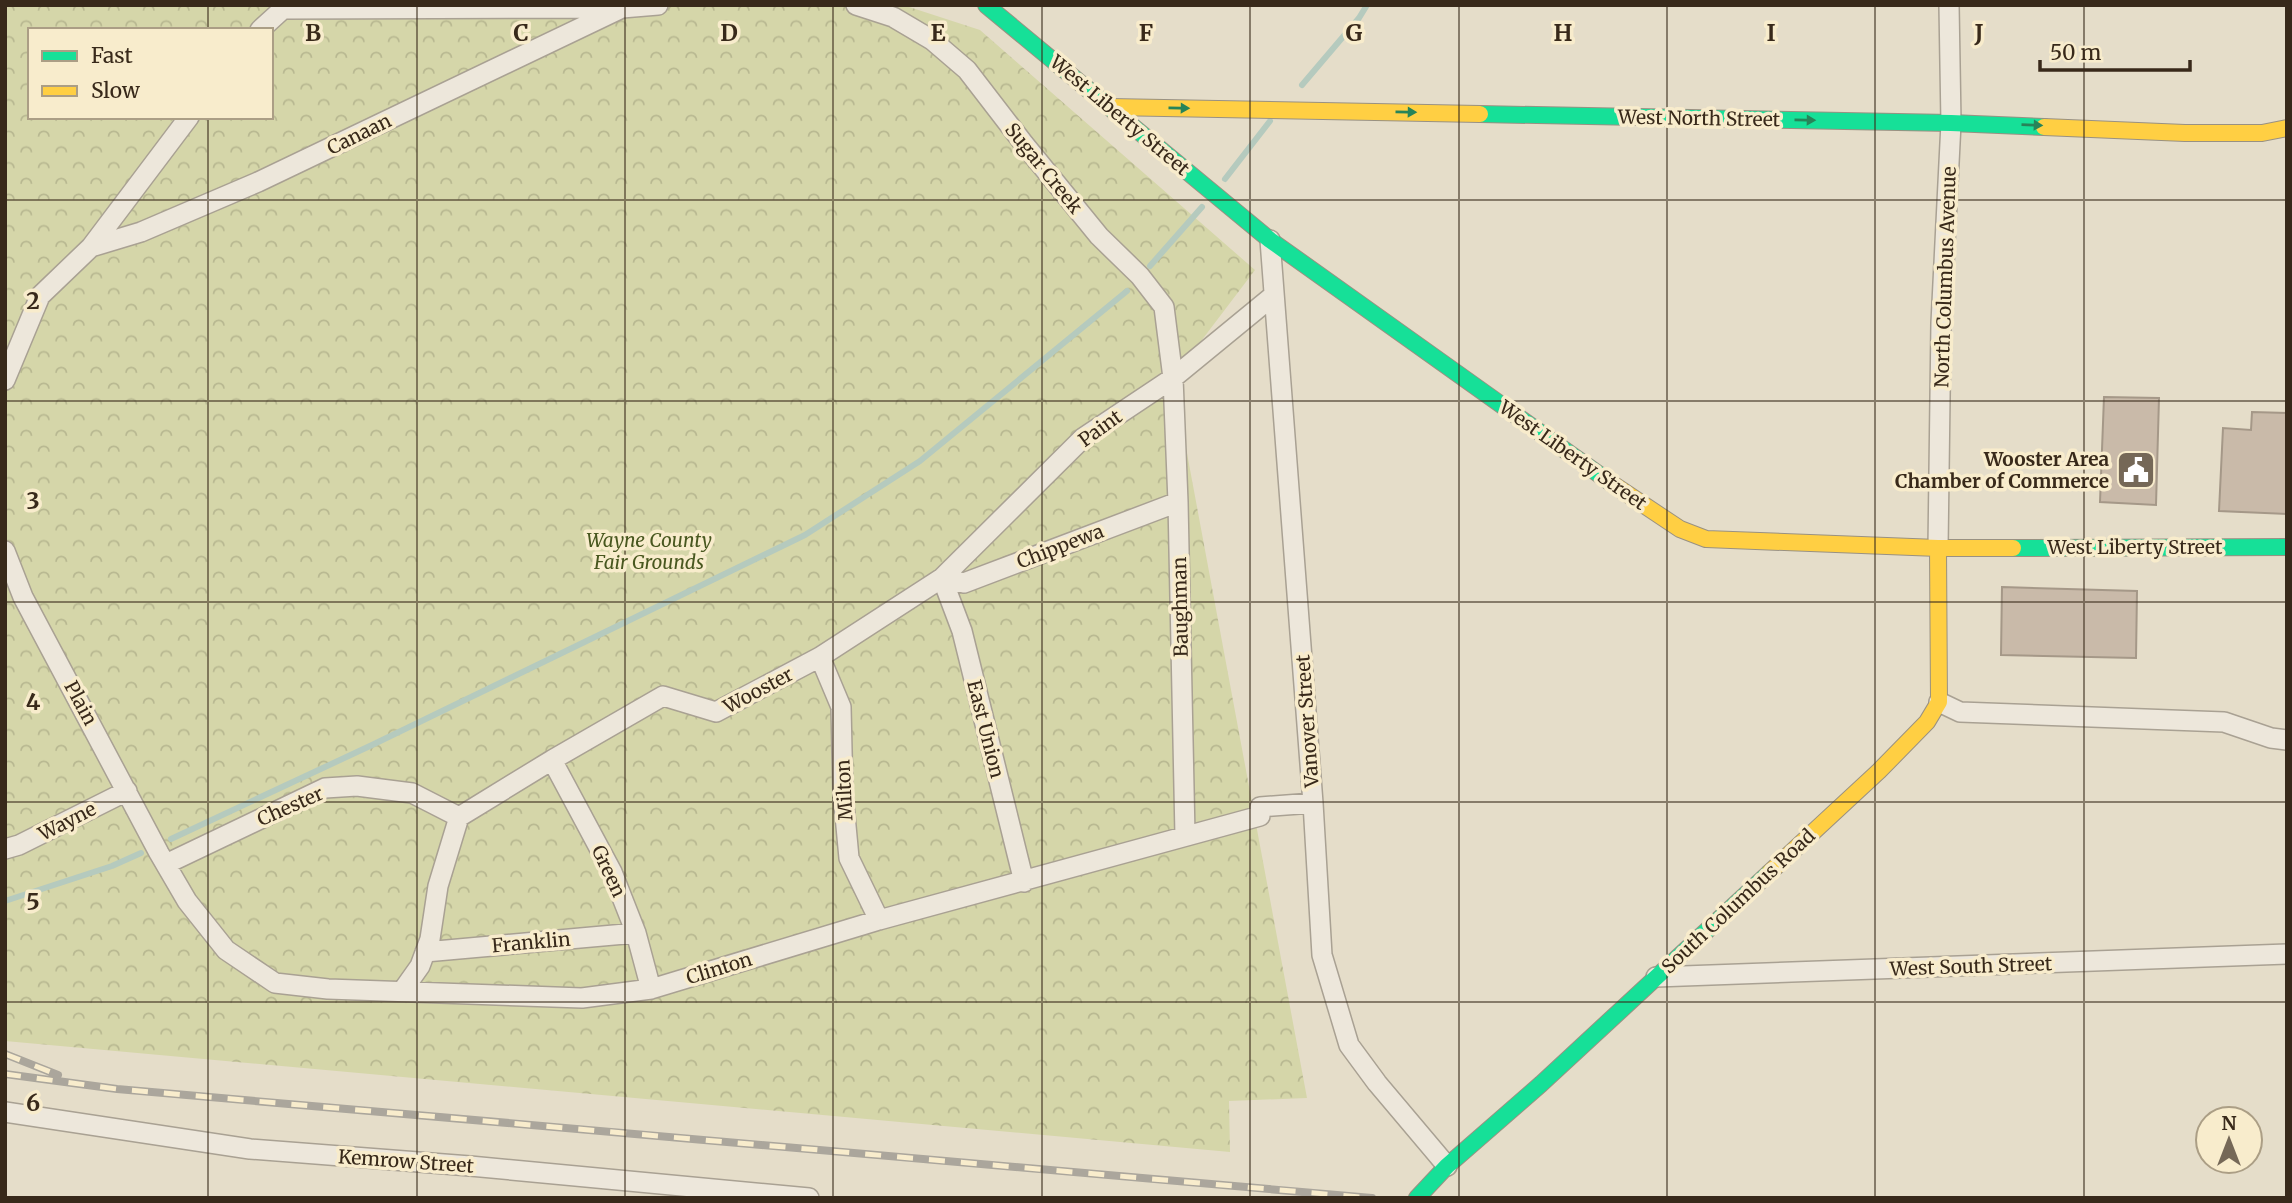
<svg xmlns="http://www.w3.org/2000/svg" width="2292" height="1203" font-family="Merriweather,serif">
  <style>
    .park { fill: url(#park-crowns); fill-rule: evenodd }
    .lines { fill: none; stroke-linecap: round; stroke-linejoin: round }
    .stream { stroke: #b5cabe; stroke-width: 6 }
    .building { fill: #c9baa9; stroke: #a59888; stroke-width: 2 }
    .street-casing { stroke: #a9a193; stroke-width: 22 }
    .fast-casing { stroke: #999182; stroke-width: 18 }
    .slow-casing { stroke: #999182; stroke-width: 18 }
    .street { stroke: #ede7db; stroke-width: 19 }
    .fast { stroke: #16e098; stroke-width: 16 }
    .slow { stroke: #ffcf43; stroke-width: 16 }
    .rail-casing { stroke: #aba69c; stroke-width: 8 }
    .rail { stroke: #f8eccc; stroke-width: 5; stroke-dasharray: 16; stroke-linecap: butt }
    .oneway { fill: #278459 }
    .grid { fill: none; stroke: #38291a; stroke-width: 2; stroke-opacity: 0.55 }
    .labels { text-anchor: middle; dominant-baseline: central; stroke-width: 7; stroke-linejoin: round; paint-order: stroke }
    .street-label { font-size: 19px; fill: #38291a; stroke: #f8eccc }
    .poi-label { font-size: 19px; font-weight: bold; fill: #38291a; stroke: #f8eccc; text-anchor: end }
    .park-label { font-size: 19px; font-style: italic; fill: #48571f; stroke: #f8eccc }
    .grid-label { font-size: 23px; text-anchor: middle; font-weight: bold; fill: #38291a; stroke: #f8eccc; stroke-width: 7; stroke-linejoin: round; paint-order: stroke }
  </style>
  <defs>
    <pattern id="park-crowns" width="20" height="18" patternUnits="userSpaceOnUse" patternTransform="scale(1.75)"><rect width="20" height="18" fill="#d5d6a9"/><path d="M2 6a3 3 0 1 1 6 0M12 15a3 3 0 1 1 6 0" fill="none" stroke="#b8b891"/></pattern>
  </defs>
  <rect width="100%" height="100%" fill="#e5ddc9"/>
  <!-- park -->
  <path class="park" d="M5,5h898l77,25 275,240 -82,108 134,720 -78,3 1,51 -1225,-111zM30,30h241v87h-241z"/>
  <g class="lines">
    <!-- stream -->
    <path class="stream" d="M1302,85l57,-67 8,-13
      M1225,179l45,-58
      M1150,266l52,-59
      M171,839l201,-94 433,-210 115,-74 207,-170
      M5,901l107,-35 29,-13"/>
  </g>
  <!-- building -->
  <path class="building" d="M2104,397l55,1 -3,107 -56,-3z
    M2252,412l35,1v101l-68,-3 4,-83 28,2z
    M2002,587l135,4 -1,67 -135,-3z"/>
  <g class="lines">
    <!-- street casing -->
    <g class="street-casing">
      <path id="street" d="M856,5l37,12 39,23 35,30 57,74 75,92 41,40 24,31 9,71 5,124 7,334
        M283,9l339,-1 36,-3
        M260,30l23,-21 1,-4
        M1270,240l43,563 9,152 27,90 28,38 70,83
        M91,247l50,-15 117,-50 364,-174
        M5,380l35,-84 51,-49 98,-130
        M1938,548l3,-225 10,-200 -2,-118
        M5,551l18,46 136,256 28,48 39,49 49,33 53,6 254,9 69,-9 228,-69 381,-104v-9l53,-4
        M942,578l20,53 62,251
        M942,578l22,5 214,-81
        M820,657l21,50 2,87 6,64 30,62
        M1939,702l21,10 264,10 47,16 16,2
        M552,760l60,112 24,61 15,56
        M459,817l93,-57 111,-64 53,16 104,-55 122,-79 141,-140 90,-60 101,-83
        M5,849l14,-4 108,-54
        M166,864l159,-76 32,-2 55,7 47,24
        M425,952l211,-19
        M1656,977l631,-23
        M403,990l17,-24 10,-27 8,-53 21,-69
        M5,1112l245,37 220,17 339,32"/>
    </g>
    <!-- fast casing -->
    <g class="fast-casing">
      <path id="fast" d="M986,5l284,235 341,243
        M1480,114l471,9 93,4
        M2013,548l274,-1
        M1417,1198l30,-32 94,-82 228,-211"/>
    </g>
    <!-- slow casing -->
    <g class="slow-casing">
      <path id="slow" d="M1110,107l370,7
        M2044,127l141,6h77l25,-5
        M1611,483l69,46 26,10 232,9h75
        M1769,873l110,-102 48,-49 12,-20 -1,-154"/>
    </g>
    <!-- street -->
    <use href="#street" class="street"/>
    <!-- fast -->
    <use href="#fast" class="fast"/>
    <!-- slow -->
    <use href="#slow" class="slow"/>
    <!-- rail casing -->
    <g class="rail-casing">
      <path id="rail" d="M5,1054l53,21
        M5,1074l112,15 1255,109"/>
    </g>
    <!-- rail -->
    <use href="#rail" class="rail"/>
  </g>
  <!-- one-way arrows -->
  <defs><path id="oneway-solid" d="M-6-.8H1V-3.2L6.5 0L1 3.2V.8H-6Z" transform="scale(1.75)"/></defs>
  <g class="oneway">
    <use href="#oneway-solid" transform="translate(1179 108) rotate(1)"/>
    <use href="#oneway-solid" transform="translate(1406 112) rotate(1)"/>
    <use href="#oneway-solid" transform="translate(1805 120) rotate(1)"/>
    <use href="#oneway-solid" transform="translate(2032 125) rotate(2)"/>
  </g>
  <!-- grid -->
  <path class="grid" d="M208,5v25M417,5v1193M625,5v1193M833,5v1193M1042,5v1193M1250,5v1193M1459,5v1193M1667,5v1193M1875,5v1193M2084,5v1193M208,117v1081M5,200h2282M5,401h2282M5,602h2282M5,802h2282M5,1002h2282"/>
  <!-- icons -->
  <defs>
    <g id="civic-square" transform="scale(2.0125)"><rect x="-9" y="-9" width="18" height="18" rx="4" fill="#756857" stroke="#f8eccc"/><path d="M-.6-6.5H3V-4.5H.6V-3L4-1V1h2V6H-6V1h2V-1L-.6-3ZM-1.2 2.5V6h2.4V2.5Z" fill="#fff"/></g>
  </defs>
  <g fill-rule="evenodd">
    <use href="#civic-square" x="2136" y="470"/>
  </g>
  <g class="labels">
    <!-- street labels -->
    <g class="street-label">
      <text transform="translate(1120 115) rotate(40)">West Liberty Street</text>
      <text transform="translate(1699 118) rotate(1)">West North Street</text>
      <text transform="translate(359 134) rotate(-26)">Canaan</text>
      <text transform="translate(1044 168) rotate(51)">Sugar Creek</text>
      <text transform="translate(1945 277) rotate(-88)">North Columbus Avenue</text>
      <text transform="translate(1100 428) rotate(-36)">Paint</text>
      <text transform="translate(1573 455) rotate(35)">West Liberty Street</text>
      <text transform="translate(1060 546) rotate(-21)">Chippewa</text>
      <text x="2135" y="547">West Liberty Street</text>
      <text transform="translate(1180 607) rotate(-91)">Baughman</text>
      <text transform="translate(758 690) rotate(-28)">Wooster</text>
      <text transform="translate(81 703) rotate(62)">Plain</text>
      <text transform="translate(1307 721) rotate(-94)">Vanover Street</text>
      <text transform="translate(986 729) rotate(76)">East Union</text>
      <text transform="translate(844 790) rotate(-93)">Milton</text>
      <text transform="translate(290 806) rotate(-24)">Chester</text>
      <text transform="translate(67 821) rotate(-27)">Wayne</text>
      <text transform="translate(609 871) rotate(65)">Green</text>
      <text transform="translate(1738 901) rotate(-43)">South Columbus Road</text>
      <text transform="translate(531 942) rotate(-5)">Franklin</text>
      <text transform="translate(1971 966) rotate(-2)">West South Street</text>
      <text transform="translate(719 968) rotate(-17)">Clinton</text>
      <text transform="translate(406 1161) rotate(4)">Kemrow Street</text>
    </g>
    <!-- poi labels -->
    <g class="poi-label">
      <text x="2109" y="459">Wooster Area<tspan x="2109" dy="22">Chamber of Commerce</tspan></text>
    </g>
    <!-- park labels -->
    <g class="park-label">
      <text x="649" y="540">Wayne County<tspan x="649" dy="22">Fair Grounds</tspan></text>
    </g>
  </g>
  <g class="grid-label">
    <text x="313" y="41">B</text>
    <text x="521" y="41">C</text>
    <text x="729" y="41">D</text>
    <text x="938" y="41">E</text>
    <text x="1146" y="41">F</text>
    <text x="1354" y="41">G</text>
    <text x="1563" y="41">H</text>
    <text x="1771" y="41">I</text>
    <text x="1979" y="41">J</text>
    <text x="33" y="309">2</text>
    <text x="33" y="509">3</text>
    <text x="33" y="710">4</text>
    <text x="33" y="910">5</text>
    <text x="33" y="1111">6</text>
  </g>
  <!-- border -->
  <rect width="2292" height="1203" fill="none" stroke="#38291a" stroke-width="14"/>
  <!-- legend -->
  <rect x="28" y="28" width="245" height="91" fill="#f8eccc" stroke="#ab9e85" stroke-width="2"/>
  <rect x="42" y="51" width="35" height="10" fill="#16e098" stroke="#ab9e85" stroke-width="2"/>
  <text x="91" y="63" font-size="21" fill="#38291a">Fast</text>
  <rect x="42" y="86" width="35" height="10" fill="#ffcf43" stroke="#ab9e85" stroke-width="2"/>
  <text x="91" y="98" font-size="21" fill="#38291a">Slow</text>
  <!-- north arrow -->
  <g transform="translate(2229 1140)"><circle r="33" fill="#f8eccc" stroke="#ab9e85" stroke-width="2"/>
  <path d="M0-5L12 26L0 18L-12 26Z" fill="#756857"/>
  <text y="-10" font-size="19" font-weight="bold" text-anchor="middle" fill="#38291a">N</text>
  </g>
  <!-- scale -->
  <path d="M2040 60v10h150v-10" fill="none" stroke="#38291a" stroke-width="3.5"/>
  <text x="2050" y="60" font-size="21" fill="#38291a" stroke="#f8eccc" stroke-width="5" paint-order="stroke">50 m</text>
</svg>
